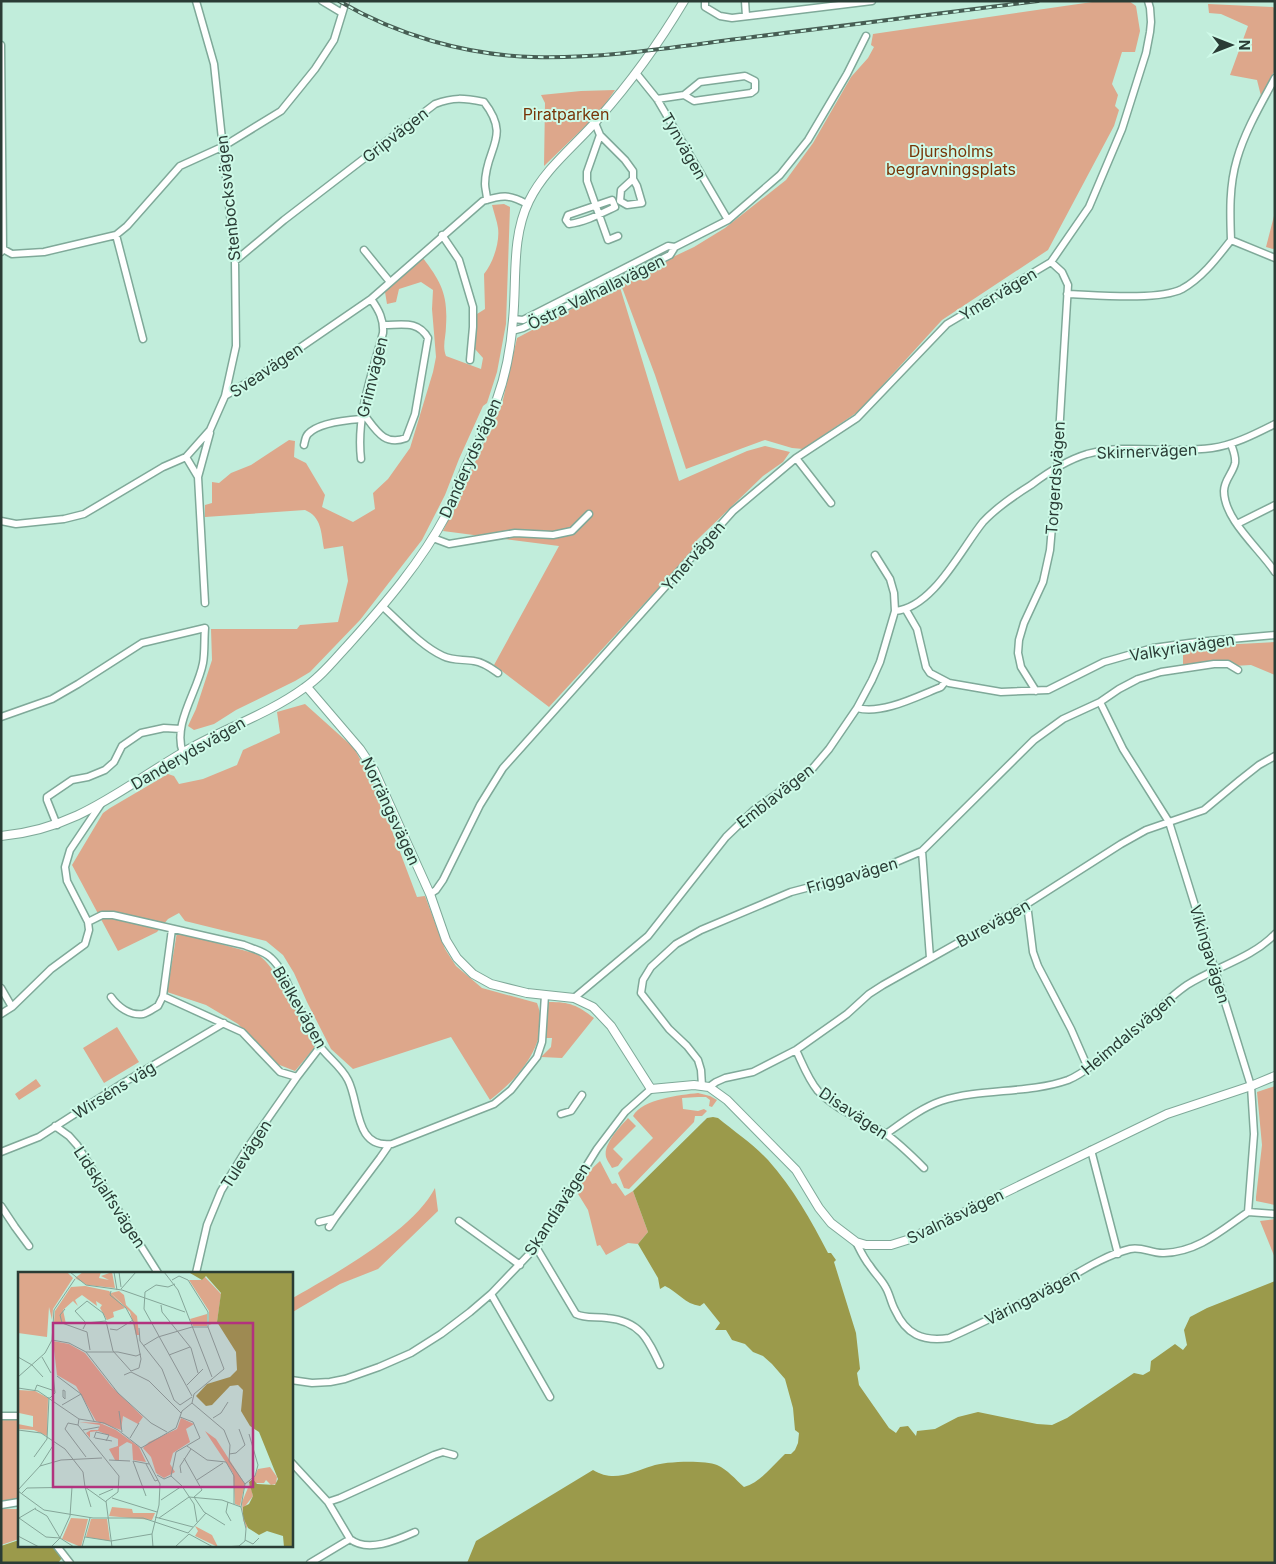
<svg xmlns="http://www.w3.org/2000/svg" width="1276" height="1564" font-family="Inter,sans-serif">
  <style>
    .green { fill: #dda78b }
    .water { fill: #9b9a4b }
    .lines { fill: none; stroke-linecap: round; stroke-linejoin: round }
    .minor-casing { stroke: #7fa999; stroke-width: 9 }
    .tertiary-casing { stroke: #7fa999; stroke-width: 10 }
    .minor { stroke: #fff; stroke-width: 6 }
    .tertiary { stroke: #fff; stroke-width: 8 }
    .rail-casing { stroke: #475e54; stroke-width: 4 }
    .rail { stroke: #cefae8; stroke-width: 2; stroke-dasharray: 5.5; stroke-linecap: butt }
    .labels { text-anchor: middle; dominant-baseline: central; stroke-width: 4; stroke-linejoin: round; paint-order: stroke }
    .park-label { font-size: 16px; fill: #773508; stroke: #cefae8 }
    .street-label { font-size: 16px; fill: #2a3c35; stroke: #cefae8 }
    .inset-road { fill: none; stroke: #85a699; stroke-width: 1 }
    .view { fill: #b2327e; fill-opacity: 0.15; stroke: #b2327e; stroke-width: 2.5 }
    .inset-edge { fill: none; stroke: #2a3c35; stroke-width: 2.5 }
  </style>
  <rect width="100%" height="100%" fill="#c1eddb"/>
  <!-- green -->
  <path class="green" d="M1099,1h30l7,5 4,25 -5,21h-13l-10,32 6,11 -3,11 4,4 -5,16 -66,124 -106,70 -83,91 -56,38 -11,-1 -27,-8 -79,29 -31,-94 -35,-93 74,-35 31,-19 61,-48 27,-37 38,-66 17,-19 6,-11 -3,-2 2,-11z
    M1208,4l65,3 2,2v61l-14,26 -4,-16 -27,-5 18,-49 -27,-12 -12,-1z
    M615,90l-16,23 -55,53 1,-63 -4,-8 40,-4z
    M504,204l6,3 -4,117 -9,48 -10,31 -4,3 -24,53 -14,36 -23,45 -62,80 -50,52 -15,9 -59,29 -22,14 -20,6 -6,-4 8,-17 16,-49 -1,-31h86l3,-4 38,-3 10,-41 -5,-35 -19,3c-3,-16 -2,-32 -19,-39l-100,7v-12l7,-2v-21l7,1 12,-10 20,-8 38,-25 6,1 -1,16 12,6 19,32 -3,12 31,15 22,-13 -2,-16 15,-14 22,-31 23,-76 3,-15 -4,-48 1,-19 -12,-8 -22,7 -3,13 -9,2 -2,-12 38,-34c18,24 25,36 23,68 0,11 -4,20 0,30l35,13 2,-11 -8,-9 2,-35 8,-5 -1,-35c9,-11 16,-32 14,-46 -1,-7 -4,-15 -6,-23z
    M1275,212v36l-2,1 -7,-2z
    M619,284l60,197 68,-30 18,-5 25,6 -7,10 -20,14 -66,64 1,5 -149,162 -55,-42 65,-119 -116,-15 59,-127 15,-66z
    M1275,642v33l-24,-10 -36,2 -32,5v-25z
    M305,704l49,44 21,38 42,111 8,-1 20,53 11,17 26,22 55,15c15,38 -19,76 -47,97l-39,-63 -98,32 -22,-20 -24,-47 -13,-29 -11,-18 -17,-14 -81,-20 -6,-8 -11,6 -11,13 -39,19 -46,-86 31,-52 7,-5 58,-34 6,2 5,8 24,-5 34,-14 6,-15 37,-17 -3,-21z
    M177,932l80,22c22,14 44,69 58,93l-20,24 -18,-7 -39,-40 -32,-19 -39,-13z
    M549,1002c21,0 28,3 45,16l-32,40 -21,-1 10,-10 1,-9h-6l1,-33z
    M117,1027l22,35 -35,21 -21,-35z
    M36,1079l5,7 -22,14 -4,-6z
    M1275,1086v119l-19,-4v-4l6,-52 -5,-53z
    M698,1093l12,3 7,4 -5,7 -3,-1 1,-6 -4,-3h-8l-16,1 1,11 15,2 6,-2 3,2 -5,5h-7l-1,6 -65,67 -5,-1 -6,-15 35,-35 -20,-22c9,-17 47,-21 65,-23z
    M628,1118l8,8 -23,23 10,10 -5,7 -6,2c-2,-4 -5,-7 -6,-11 -3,-13 14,-30 22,-39z
    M600,1161l12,23 4,-1 9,13 8,-5 15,41 -10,12 -10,-1 -22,12 -6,-10 -3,1 -9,-36 -13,-21 11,-15z
    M435,1188l3,23 -60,58 -38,15 -49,29v-14c42,-24 122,-68 144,-111z
    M1275,1219v39l-15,-37z
    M19,1418v80l-12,3 -6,-1v-81z
    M1,1509h18v30l-18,6z"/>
  <!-- water -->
  <path class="water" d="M713,1117l5,1c17,14 35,26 50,42 25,28 43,60 60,93h3l5,7 -2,2 22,71 4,36 -3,4 2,12 30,43 7,5 4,-6 8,-1 8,10 1,-5 18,-2 23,-12 20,-5 59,12 15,1 15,-7 67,-45 9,2 7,-4 1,-10 24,-17 8,6 4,-5 -3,-15 6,-13 17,-9 68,-27v282h-808l9,-22 117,-71c21,13 39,2 59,-4 13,-5 53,-6 65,-1 11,5 18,14 27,22 17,-5 28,-21 41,-33h6l4,-4 3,-7 1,-10 -4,-3 -2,-22 -8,-29 -13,-15 -9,-8 -10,-4 -8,-8 -13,-4 -6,-10h-11l5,-7 -16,-20 -4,3c-15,-2 -22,-14 -35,-20l-5,3 -2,-11 -20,-34 10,-12 -15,-41 71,-70 3,-3z
    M19,1540v5h32l11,13 -4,5h-57v-17z"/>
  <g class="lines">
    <!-- minor casing -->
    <g class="minor-casing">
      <path id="minor" d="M196,1l18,63 21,197 1,85 -11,50
        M322,1l20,12
        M705,1v6l15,9 12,2 140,-17
        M745,1l1,15
        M1,45l2,204
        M636,73l21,26 71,121
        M745,76l10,5v9l-4,3 -57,8 -10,-6 16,-13z
        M657,99l27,-4
        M595,123l5,12 -13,37v9l21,59 10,-4
        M600,135l25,25 8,11v8l-12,11 -1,11 7,4 15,-2 -5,-17 -4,-7
        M612,200l3,7c-15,7 -30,15 -46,17l-3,-4 2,-5z
        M116,235l27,104
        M442,235l17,25 14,47v20l-3,33
        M1231,240l44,18
        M364,250l26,32
        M1,252l2,-3 9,5 32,-2 72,-17 11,-9 53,-60 44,-20 57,-35 34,-42 19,-29 12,-39
        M235,261l49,-41 151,-116c19,-7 28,-6 49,-2 28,36 1,46 1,82 0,5 2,10 2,16
        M1067,294c28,1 91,7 115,-5 20,-11 35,-31 49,-49 -1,-27 -2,-54 6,-81 8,-28 24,-55 38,-81
        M513,319l10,1 145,-74 7,1 53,-27 52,-45 28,-35 39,-66 19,-38
        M512,331l11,-3 147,-73 5,-8
        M362,412c13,16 21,35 44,26l9,-24 13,-76c-10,-18 -26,-13 -44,-13
        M1231,444c2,6 5,12 4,19 -2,10 -11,17 -11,28 0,29 36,58 51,81
        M304,445c1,-3 1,-8 4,-11 10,-11 39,-14 53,-15
        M186,457l12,20
        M796,458l35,45
        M361,459c-5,-43 11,-85 22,-126 1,-13 -4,-23 -12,-34
        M1,521l15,3 48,-5 20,-5 79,-47 23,-10 24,-27 15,-34 44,-27 102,-70 112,-98c19,-6 26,-7 44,3
        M1237,524l38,-19
        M433,538l16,6 66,-11 38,2 19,-4 17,-17
        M205,603l-7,-126 12,-44
        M382,606c18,16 39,40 61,50 10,5 20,3 31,5 9,1 17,7 24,12
        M906,610l11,19 9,38 4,6 19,10 52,9 47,-2 56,-28 49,-14 44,-6 78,-7
        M895,611c38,-3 66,-62 88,-89 13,-14 32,-27 48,-37 16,-12 36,-25 56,-31 41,-11 83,0 125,-6 22,-3 43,-14 63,-24
        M1036,691l-15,-24 -3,-14 1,-13 5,-17 19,-41 7,-32 7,-82 11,-183 -6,-13 -11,-10
        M1100,702l23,47 46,73 82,264 3,48 -6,78
        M857,708c25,7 61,-12 84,-21l4,-5
        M1,717l51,-18 26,-15 64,-41 63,-15c-1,11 0,24 -2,35 -5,28 -31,61 -20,90
        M57,825l-10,-25v-3l25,-17 16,-3 17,-7 9,-8 8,-16 19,-13 23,-5 17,1
        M922,851l8,107
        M430,894l6,-4 7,-10 37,-75 23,-37 230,-257 63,-53 61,-40 90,-94 104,-62 38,-55 33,-78 24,-76 4,-21 1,-10 -1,-14 -2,-7
        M1027,904l6,48 5,14 33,63 17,39
        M88,922l14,-7h11l131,30c9,4 20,6 27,13 10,9 16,24 21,36 9,17 17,34 27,51 8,12 22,21 29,35 12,23 6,69 44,64l102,-40 17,-14 26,-33 5,-15 3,-47
        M1,988l11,19
        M163,996l9,-67
        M111,997c7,10 19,19 32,17 5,-1 11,-6 15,-8l5,-10 79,36 38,40 17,5
        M574,998l74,-62 78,-99 28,-27 58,-41 17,-20 28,-41 15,-28 8,-18 15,-51 -1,-18 -4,-14 -15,-24
        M1,1014l11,-7 39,-38 34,-25 4,-14 -1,-8 -21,-41 -2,-14 5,-17 31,-46
        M796,1050c7,15 12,29 22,41 19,20 46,29 68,43 14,10 26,22 38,34
        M702,1086l-1,-16 -3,-10 -11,-14 -18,-17 -28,-36 2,-13 8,-13 25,-23 25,-14 90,-38 91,-24 40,-17 112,-111 29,-21 37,-17 19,-13 19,-10 23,-7 53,-8h14l10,6
        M709,1087l7,-5 9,-4 28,-6 43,-22 51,-36 22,-20 14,-9 144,-81 94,-60 25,-14 58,-20 36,-30 19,-15 16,-9
        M561,1114l10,-3 11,-16
        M55,1126l14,10 8,9 81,128
        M886,1134c17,-12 35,-26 55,-33 41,-13 87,-7 127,-21 10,-4 18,-10 26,-16 17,-13 34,-27 50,-41 13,-13 27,-27 43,-38 28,-18 64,-26 88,-51
        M1091,1150l27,104
        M1,1152l38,-15 84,-54 101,-60
        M1,1206l14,21 14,19
        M1248,1212l27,2
        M459,1221l61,44
        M319,1222l16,-4 45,-60 9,-13
        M329,1227l6,-9
        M856,1242c4,8 8,17 14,24 5,8 12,14 16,22 4,7 5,15 9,22 11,24 27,32 54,28 36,-16 71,-34 106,-52 23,-13 50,-31 75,-37 12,-3 22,5 34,4 34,-1 58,-23 84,-41
        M536,1247l40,67c10,5 20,2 31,4 33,3 41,21 53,47
        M196,1273l11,-48 14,-34 25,-41 51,-73 23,-30
        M491,1294l59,103
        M291,1380l21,3 18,-1 15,-3 34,-12 32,-14 30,-19 29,-22 21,-18 45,-47 61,-98 28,-37 26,-23
        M1,1416h18
        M291,1462l37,40 12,-4 94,-43 9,-3 11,3
        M328,1502l22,37
        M1,1505l18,-3
        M56,1545l14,18
        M310,1563l40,-24c18,14 47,1 65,-7"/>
    </g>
    <!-- tertiary casing -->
    <g class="tertiary-casing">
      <path id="tertiary" d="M307,687l53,62 14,21 56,124 16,46 11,18 16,16 18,10 36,9 47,5 19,9 18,19 40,63 43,-4 15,2 18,13 69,70 23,38 12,15 25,19 10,3h25l16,-5 260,-126 84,-28 24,-10
        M1,836c76,-7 118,-46 181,-83 40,-24 85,-38 122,-65 17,-11 31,-29 45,-44 36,-40 72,-82 97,-129 9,-17 14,-36 22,-53 10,-21 22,-41 29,-63 9,-25 14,-53 16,-79 4,-40 -2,-82 16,-119 16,-33 47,-56 70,-83 32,-36 60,-75 85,-117"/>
    </g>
    <!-- minor -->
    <use href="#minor" class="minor"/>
    <!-- tertiary -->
    <use href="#tertiary" class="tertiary"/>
    <!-- rail casing -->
    <g class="rail-casing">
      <path id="rail" d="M339,1c58,34 126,54 194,56 76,2 153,-12 228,-21 93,-11 185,-23 277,-35"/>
    </g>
    <!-- rail -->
    <use href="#rail" class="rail"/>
  </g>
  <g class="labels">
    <!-- park labels -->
    <g class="park-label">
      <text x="566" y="114">Piratparken</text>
      <text x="951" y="151">Djursholms<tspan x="951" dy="18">begravningsplats</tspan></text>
    </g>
    <!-- street labels -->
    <g class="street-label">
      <text transform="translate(395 135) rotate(-38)">Gripvägen</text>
      <text transform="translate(684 146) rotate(60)">Tynvägen</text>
      <text transform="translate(228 198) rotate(-96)">Stenbocksvägen</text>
      <text transform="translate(596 292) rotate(-26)">Östra Valhallavägen</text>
      <text transform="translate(998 294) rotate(-31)">Ymervägen</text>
      <text transform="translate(266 370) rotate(-34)">Sveavägen</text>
      <text transform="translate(372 377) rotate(-76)">Grimvägen</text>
      <text transform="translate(1147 451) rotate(-2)">Skirnervägen</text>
      <text transform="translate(470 458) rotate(-66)">Danderydsvägen</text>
      <text transform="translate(1055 478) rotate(-86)">Torgerdsvägen</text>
      <text transform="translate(693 556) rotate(-49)">Ymervägen</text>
      <text transform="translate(1182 647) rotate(-9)">Valkyriavägen</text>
      <text transform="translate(188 753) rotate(-30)">Danderydsvägen</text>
      <text transform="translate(775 796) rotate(-38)">Emblavägen</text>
      <text transform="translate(391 811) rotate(65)">Norrängsvägen</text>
      <text transform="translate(852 875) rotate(-16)">Friggavägen</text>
      <text transform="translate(993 923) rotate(-29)">Burevägen</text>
      <text transform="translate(1210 954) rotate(73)">Vikingavägen</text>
      <text transform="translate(300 1007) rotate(60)">Bielkevägen</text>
      <text transform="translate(1128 1034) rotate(-40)">Heimdalsvägen</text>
      <text transform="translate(114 1090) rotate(-32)">Wirséns väg</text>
      <text transform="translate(854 1113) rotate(34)">Disavägen</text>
      <text transform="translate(246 1154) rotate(-57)">Tulevägen</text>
      <text transform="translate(110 1197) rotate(57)">Lidskjalfsvägen</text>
      <text transform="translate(557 1209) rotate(-57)">Skandiavägen</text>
      <text transform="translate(955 1216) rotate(-26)">Svalnäsvägen</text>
      <text transform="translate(1032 1297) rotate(-27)">Väringavägen</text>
    </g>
  </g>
  <!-- overview -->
  <g transform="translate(18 1272)">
    <rect width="275" height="275" fill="#c1eddb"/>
    <path d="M0,0h49l6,6 -20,31 -1,11 -3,-13 -2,30 -29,-4zM65,0h18l-2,6 10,2 -8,-4 11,-4 3,16 -28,-3 -12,-7zM186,4l17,18 -4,28 -8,3v-14l-20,-31h13zM67,14l24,5 16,17 -12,4 1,5 -7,3 -7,-12 2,-3 -6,-4 1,5 -15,-11 -7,5 3,6 -5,-5 -10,9 3,14 -12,-2 1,-11 16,-24zM101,19l5,4 2,10 11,11 2,19h-3l-6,-23 -19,-19zM189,42v12h-14l-3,-7zM35,69l16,3 16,9 27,34 31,30 -5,7 -15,-8 -2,14 -25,-9 -20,-35 -19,-11zM0,118l17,1 13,7 -1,38 -13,-6 -16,-1v-5l15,3v-11l-14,-3 -1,4zM163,146l13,6 -8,5 4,13 -17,11 -3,11 5,8 -11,6 -8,-5 -5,-16 -8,-9 6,-6 28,-13zM61,150l21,1 16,7 23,17 7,15 -13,-2 -1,-16 -5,-2 -8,5v14l-4,-1 -6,-11 9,-3v-7l-20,-8 -8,1v6l-4,-5 5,-3h7l2,-5zM187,159l11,8 29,45 -5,22 -5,-2 -2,-31zM252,195l7,10 -1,7 -5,1 -5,-5 -2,3h-8l-3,-4 5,-10zM232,211l3,13 -10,13 4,17v3l-4,-9 -1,-18zM94,235l20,2 1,4h22l-3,7 -43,-4zM53,246l17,1 -7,28 -19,-8zM73,247h16l3,22 -24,-4zM177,254l17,9 6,12 -23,-11 3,-5z" fill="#dda78b"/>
    <path d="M275,0v275h-9l-1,-11 -16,-5 -8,4 -11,-7 -5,-11v-10l6,-3 4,-8 -4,-14 4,-3 4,5 18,1 3,-6 -19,-47 -9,-6 -9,-15 2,-21 -5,-5 -8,1 -18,19 -6,1 -10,-10 11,-12 23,-7 7,-7 -1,-18 -19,-30 4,-29 -15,-17 -4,4 -12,-7z" fill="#9b9a4b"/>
    <path class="inset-road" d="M52,0l16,13 36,5 63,22M96,0l3,18M101,0l2,15M146,0l14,18 34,87M154,8l7,-4 9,4 20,32v15M157,12l-7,3 -12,-2 -11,7 -1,17 48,87M103,17l15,-17M93,19l-1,4 16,13 8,15 7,36 -2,9 -8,3M143,33l1,7 29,36 7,25M34,51h10l-2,-8 5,-6M44,51l25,9 3,18M68,51l-11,-12 12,-10 16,12 3,7M121,56l1,13 22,28 12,31 6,5 12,-8M65,57l3,-6 20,-2 7,30 18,20M92,57l7,1 16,-10M34,68l17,3 17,9 32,41 33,30 16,9M125,74l15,-9 34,-10h16M68,80h32l18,4 5,-2M151,83l21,-8M0,85l14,8 11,12M24,85l9,16M106,103l7,-3 18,9 32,32M39,104l24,18 13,27M0,105l27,-24 7,-13 2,-30 21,-31M169,113l16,-16M0,116l20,3 41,28 25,4 14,7 23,18 19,36 -1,21 -7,29 1,13M17,118l2,-5 18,6M45,118l2,1v8l-2,-2zM32,126l5,-5 -2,-19M174,131l32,27 6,15 -1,16 16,23M174,131l2,-9 30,-25 -16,-42M44,133l19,-11M101,139l3,21M195,146l8,-5 7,-11M61,147l-1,6 41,51 -1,16 -12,9 6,46M60,153l-10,-2 -3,6 21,28M0,158l23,3 24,16 18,23 2,15 21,15M65,158l16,-3M76,166l2,-6 13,3 -3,6M77,166l17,3M112,166l9,-15M169,174l20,14 19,2 8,14v28M123,176l35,-20 6,-17 10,-8M211,182l7,-1 9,-8 -6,-16M16,185l13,-18 2,-42M166,186l18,32 -8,7 10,15 21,13M91,188l21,1M128,192l9,17 3,-1M22,194l21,-6 41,-2M163,201l-1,-7 11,-17M139,203l7,4 7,-3M153,204l5,-24 24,-14 -7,-16 -13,-5M153,204l11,10 12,18 3,18M179,208l26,-17M227,212l10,-8 3,-11 -9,-31M67,215l6,20M0,218l22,-24 14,-22M0,219l26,19 49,8h50l45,15M4,221l5,-5 58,-1M81,223l14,-6M128,224l-13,-35 16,3M94,226l45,14M143,228l21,-14M210,230l-2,10 5,9M17,237l12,7 13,22M137,245l38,10M1,246l27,19 14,1 14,9M1,246l17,-10M141,246l30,-21 33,3 19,7M170,261l18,-20M0,264l21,11M67,265l26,4M227,268l8,4 6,-6M93,269l41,-7M33,275l9,-9 10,-22 2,-29M64,275l8,-29M157,275l14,-13 24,13M206,275l15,-1 6,-5 1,-12 -5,-22 4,-23"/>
    <path class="view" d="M35,51h200v164h-200z"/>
    <rect width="275" height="275" class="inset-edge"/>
  </g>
  <!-- border -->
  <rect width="1276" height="1564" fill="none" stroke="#2a3c35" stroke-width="5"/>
  <!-- north arrow -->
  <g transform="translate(1231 45) rotate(90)" stroke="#cefae8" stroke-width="4" paint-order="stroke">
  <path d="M0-4L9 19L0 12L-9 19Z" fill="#2a3c35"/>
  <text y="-8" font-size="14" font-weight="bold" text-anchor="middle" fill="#2a3c35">N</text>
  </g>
</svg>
